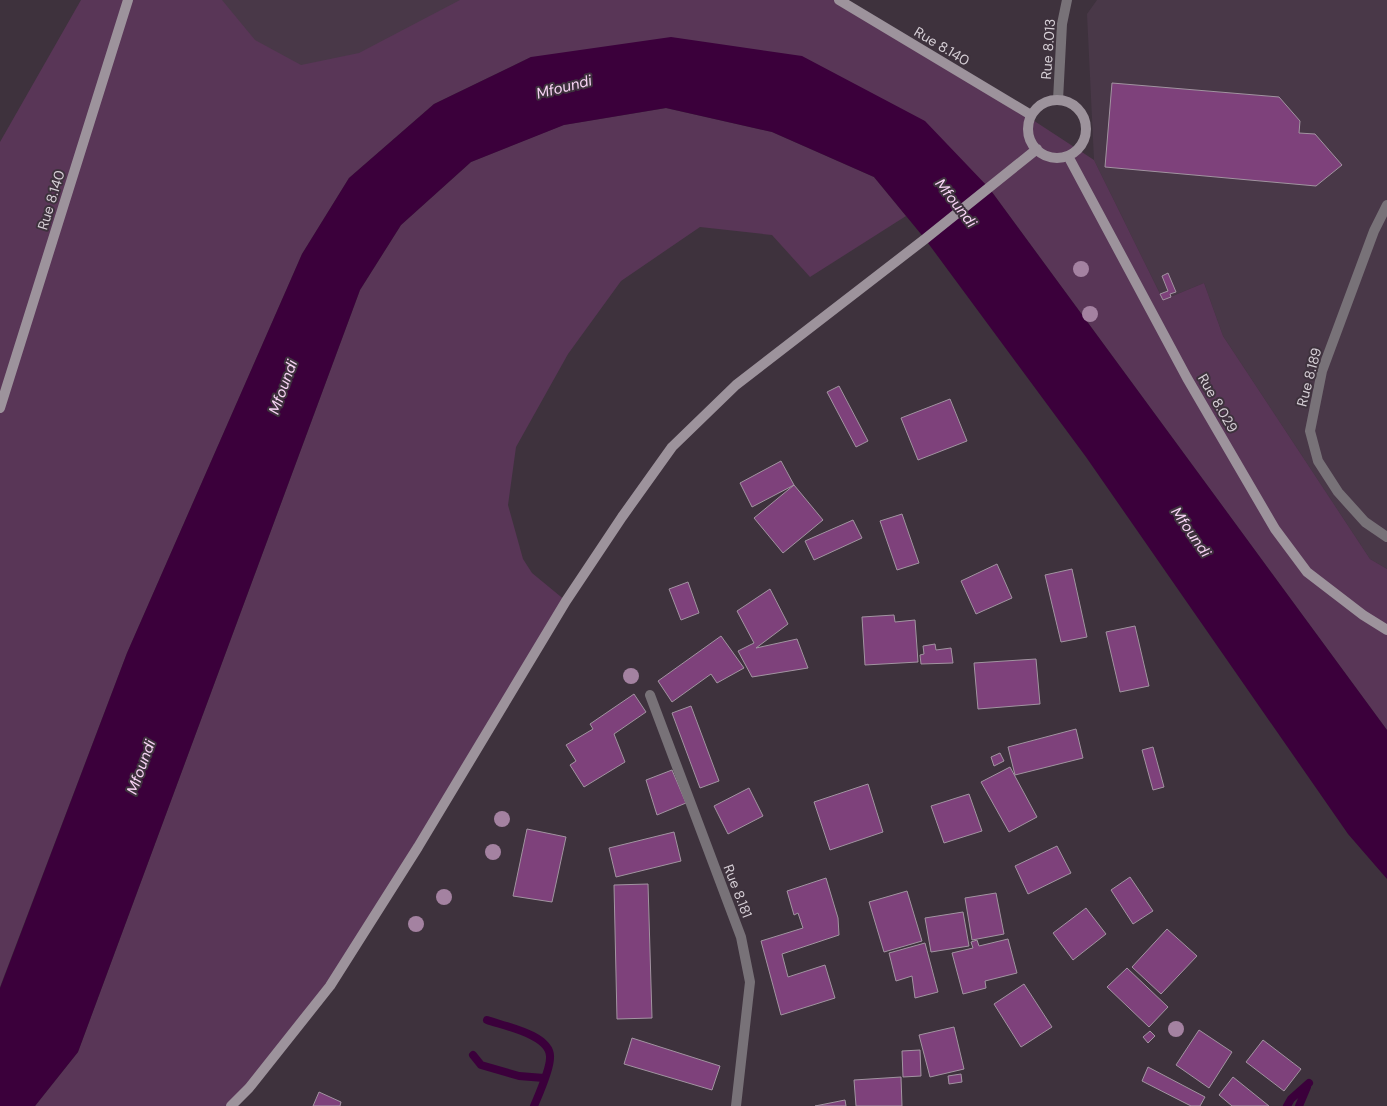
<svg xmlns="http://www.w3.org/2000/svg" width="1387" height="1106" font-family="'DM Sans',sans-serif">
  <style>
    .built { fill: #493848 }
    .green { fill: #593657 }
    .water { fill: #3b003b }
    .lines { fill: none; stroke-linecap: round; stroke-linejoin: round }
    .stream { stroke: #3b003b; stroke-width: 8 }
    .building { fill: #7e417b; stroke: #a294a1 }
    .minor { stroke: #787278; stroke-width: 10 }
    .tertiary { stroke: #787278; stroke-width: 10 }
    .secondary { stroke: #9d939c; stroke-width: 10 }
    .tree { fill: #a482a1 }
    .labels { text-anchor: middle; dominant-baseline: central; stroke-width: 4; stroke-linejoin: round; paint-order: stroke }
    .street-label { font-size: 14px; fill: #d6cfd6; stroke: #3e323d }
    .water-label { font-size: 15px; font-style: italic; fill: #f7d3f4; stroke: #3e323d }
  </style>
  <rect width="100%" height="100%" fill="#3e323d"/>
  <!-- built -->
  <path class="built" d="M182,0h488l-313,128z
    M1097,0h290v569l-17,-10 -147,-223 -19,-53 -41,17 -69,-140 -7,-146z"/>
  <!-- green -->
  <path class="green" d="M81,0h141l33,40 46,25 58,-12 101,-53h379l116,69 139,91 69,140 41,-17 19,53 147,223 17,10v161l-398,-542 -458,-131 -97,47 -85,74 -47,76 -175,399 -127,334v-845z
    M666,108l106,24 102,45 32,39 -96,61 -38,-42 -72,-8 -79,54 -53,73 -52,93 -8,58 15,54 9,14 34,28 -236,385 -99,120h-196l43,-54 282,-762 41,-65 70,-63 92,-37z"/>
  <!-- water -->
  <path class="water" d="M671,37l131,19 123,65 64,67 398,542v149l-39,-45 -262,-377 -161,-218 -51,-62 -102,-45 -106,-24 -102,17 -93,37 -70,63 -41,65 -282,762 -43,54h-35v-118l127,-335 175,-399 47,-76 85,-74 97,-47z"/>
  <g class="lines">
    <!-- stream -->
    <path class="stream" d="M487,1020c17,6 65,15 63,38 0,12 -11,36 -16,48
      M473,1055l8,10 38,11 25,2
      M1287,1106l4,-7 18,-16
      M1299,1106l8,-19"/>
  </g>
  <!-- building -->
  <path class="building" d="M1112,83l167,14 21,24 -1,12 16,1 27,31 -26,21 -211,-19z
    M1168,273l8,19 -6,2 1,3 -8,3 -3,-6 8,-3 -6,-15z
    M839,386l29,55 -12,6 -29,-55z
    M950,399l17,42 -49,19 -17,-42z
    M781,461l13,24 -42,22 -12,-24z
    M794,485l29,35 -40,33 -29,-35z
    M902,514l17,49 -22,7 -17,-49z
    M853,520l9,18 -48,22 -9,-19z
    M997,564l15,34 -36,16 -15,-33z
    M1072,569l15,68 -26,5 -16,-67z
    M688,582l11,31 -18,7 -12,-31z
    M770,589l18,35 -32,24 41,-9 11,29 -56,9 -14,-26 16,-8 -17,-32z
    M894,615l1,7 20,-2 3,42 -53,3 -3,-48z
    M1135,626l14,60 -29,6 -14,-60z
    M721,636l23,32 -27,15 -6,-9 -39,28 -14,-21z
    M935,644l1,6 15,-2 2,15 -32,1 -1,-9 4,-1 -1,-8z
    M1036,659l4,45 -62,5 -4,-46z
    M634,694l12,18 -32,22 11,28 -41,25 -14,-22 6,-4 -10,-16 27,-16 -3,-5z
    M691,706l28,75 -19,7 -28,-75z
    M1076,729l7,29 -68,17 -7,-28z
    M1153,747l11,40 -11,3 -11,-40z
    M1000,753l4,8 -10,5 -3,-9z
    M1010,767l27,50 -28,15 -28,-50z
    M672,770l14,33 -29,12 -11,-35z
    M868,784l15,48 -53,18 -16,-48z
    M749,788l14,28 -35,18 -14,-28z
    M969,794l13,37 -38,12 -13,-37z
    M527,829l39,8 -14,65 -39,-6z
    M674,832l7,29 -65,16 -7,-29z
    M1057,846l14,27 -43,21 -13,-28z
    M1130,877l23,34 -20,13 -22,-34z
    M826,878l12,40 1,17 -57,19 6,23 37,-12 10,33 -54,17 -20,-74 42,-13 -5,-15 -4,2 -7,-24z
    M648,884l4,134 -35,1 -3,-134z
    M907,891l15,50 -38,11 -15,-50z
    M996,893l8,41 -32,6 -7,-42z
    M1086,908l20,26 -33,26 -20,-27z
    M963,912l6,34 -38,6 -6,-34z
    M1167,929l30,27 -36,38 -29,-27z
    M1008,939l9,34 -32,8 1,7 -23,6 -11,-41 21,-5 -2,-6 6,-2 2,6z
    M925,943l13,49 -23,6 -3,-22 -16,5 -7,-28z
    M1127,968l41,39 -19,20 -42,-40z
    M1024,984l28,43 -31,20 -27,-43z
    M954,1027l10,42 -34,8 -11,-42z
    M1199,1030l33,22 -23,36 -33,-23z
    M1150,1031l5,5 -7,7 -5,-6z
    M632,1038l88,28 -8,24 -88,-26z
    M1263,1040l38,29 -17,22 -38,-29z
    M920,1050l1,26 -18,1 -1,-26z
    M1148,1067l57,30 -5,9h-9l-49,-25z
    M961,1074l1,8 -13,2 -1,-8z
    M901,1077l1,29h-46l-2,-26z
    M1233,1077l36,29h-37l-13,-11z
    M319,1092l22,10 -1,4h-27z
    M845,1100l1,6h-31z"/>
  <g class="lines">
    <!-- minor -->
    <path class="minor" d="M1387,205l-13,26 -52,140 -12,60 8,30 20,31 27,30 22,15
      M650,695l91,242 9,45 -14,124"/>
    <!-- tertiary -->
    <path class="tertiary" d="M1058,100l4,-76 5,-24"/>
    <!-- secondary -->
    <path class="secondary" d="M839,0l192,115
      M1028 129a29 29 0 1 1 58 0a29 29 0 1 1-58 0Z
      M1068,156l119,222 88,151 32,43 56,43 24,15
      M0,408l128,-408
      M231,1106l18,-18 81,-102 88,-139 148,-246 56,-84 50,-70 64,-62 189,-146 112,-90"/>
  </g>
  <!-- trees -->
  <g class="tree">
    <circle cx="1081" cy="269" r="8"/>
    <circle cx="1090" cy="314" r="8"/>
    <circle cx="631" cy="676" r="8"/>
    <circle cx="502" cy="819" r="8"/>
    <circle cx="493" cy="852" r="8"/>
    <circle cx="444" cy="897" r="8"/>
    <circle cx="416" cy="924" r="8"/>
    <circle cx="1176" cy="1029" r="8"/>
  </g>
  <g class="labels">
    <!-- street labels -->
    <g class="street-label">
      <text transform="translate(942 46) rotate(31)">Rue 8.140</text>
      <text transform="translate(1048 49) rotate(-86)">Rue 8.013</text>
      <text transform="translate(51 200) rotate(-73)">Rue 8.140</text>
      <text transform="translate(1309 377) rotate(-75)">Rue 8.189</text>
      <text transform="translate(1218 403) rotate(60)">Rue 8.029</text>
      <text transform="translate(738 891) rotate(69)">Rue 8.181</text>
    </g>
    <!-- water labels -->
    <g class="water-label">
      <text transform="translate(564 87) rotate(-14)">Mfoundi</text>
      <text transform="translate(956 203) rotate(52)">Mfoundi</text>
      <text transform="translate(283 387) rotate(-70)">Mfoundi</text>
      <text transform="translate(1191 532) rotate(55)">Mfoundi</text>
      <text transform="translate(141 767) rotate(-70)">Mfoundi</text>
    </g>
  </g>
</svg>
